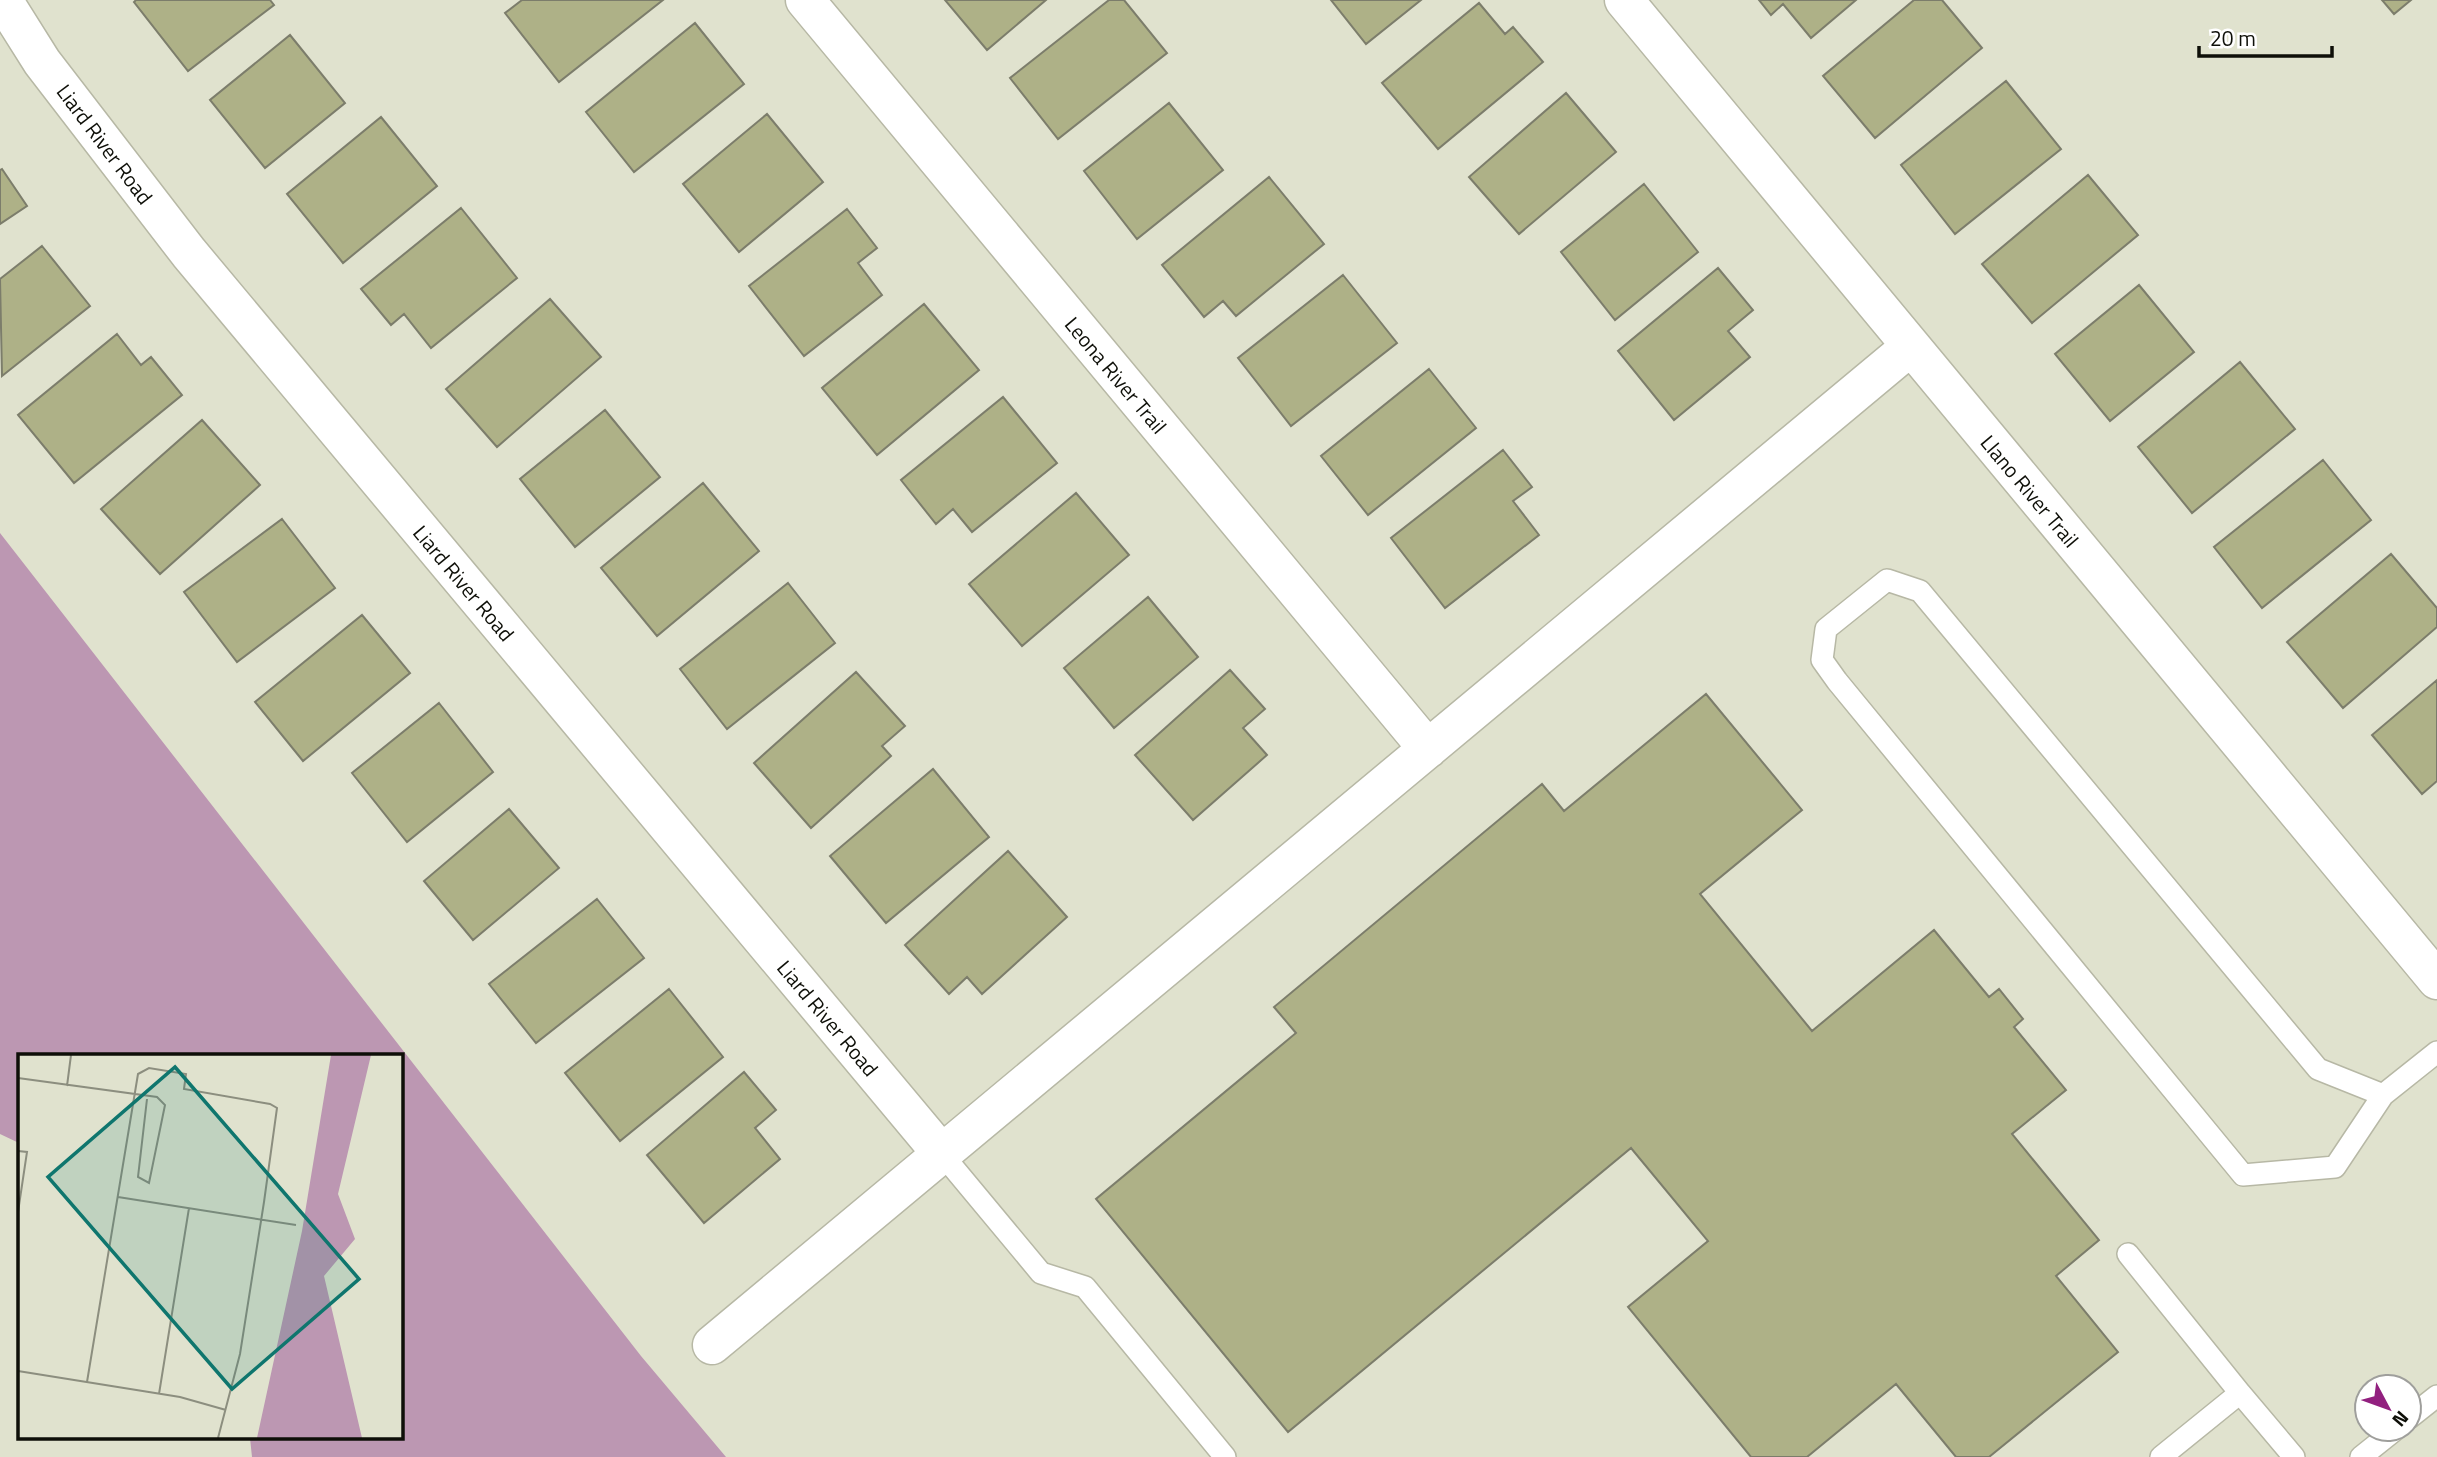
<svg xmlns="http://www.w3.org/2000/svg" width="2437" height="1457" font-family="'Titillium Web',sans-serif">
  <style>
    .forest { fill: #bc97b2 }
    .building { fill: #aeb187; stroke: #7c7d6b; stroke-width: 2 }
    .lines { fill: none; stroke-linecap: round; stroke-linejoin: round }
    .service-casing { stroke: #b7b8a5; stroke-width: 24 }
    .minor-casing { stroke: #b7b8a5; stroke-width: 41 }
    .service { stroke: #fff; stroke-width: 21 }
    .minor { stroke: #fff; stroke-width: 38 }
    .labels { text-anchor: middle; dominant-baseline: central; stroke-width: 6; stroke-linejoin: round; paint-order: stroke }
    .street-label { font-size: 21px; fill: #0e0f08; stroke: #fff }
    .inset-road { fill: none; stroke: #8c8e7f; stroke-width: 2 }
    .view { fill: #0f766e; fill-opacity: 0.15; stroke: #0f766e; stroke-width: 3.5 }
    .inset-edge { fill: none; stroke: #0e0f08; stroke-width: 3.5 }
  </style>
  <rect width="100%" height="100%" fill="#e0e2ce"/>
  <!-- forest -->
  <path class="forest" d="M0,533l641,823 85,101h-474l-2,-19h151v-382h-382v87l-19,-9z"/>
  <!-- building -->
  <path class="building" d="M136,0h134l4,5 -86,66 -54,-69z
    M522,0h141l-104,82 -54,-69z
    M945,0h101l-59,50z
    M1109,0h15l43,53 -109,86 -48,-61z
    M1331,0h90l-55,44z
    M1759,0h97l-45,38 -28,-34 -12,11z
    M1914,0h28l40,48 -107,90 -52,-62z
    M2382,0h29l-17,14z
    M1479,3l26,31 8,-7 30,35 -105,87 -56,-66z
    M695,23l49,61 -110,88 -48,-60z
    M290,35l55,68 -80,65 -55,-68z
    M2006,81l55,68 -106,85 -54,-69z
    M1566,93l50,59 -97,82 -50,-57z
    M1169,103l54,67 -86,69 -53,-68z
    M767,114l56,68 -84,70 -56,-68z
    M381,117l56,69 -94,77 -56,-69z
    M2,169l25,37 -27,18v-54z
    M2088,175l50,60 -106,88 -50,-59z
    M1269,177l55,67 -88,72 -13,-15 -19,16 -42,-52z
    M1644,184l54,68 -83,68 -54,-68z
    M461,208l56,70 -86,70 -27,-34 -13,11 -30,-36z
    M847,209l30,39 -19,15 24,32 -78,61 -55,-70z
    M42,246l48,60 -88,70 -2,-97z
    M1718,268l35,42 -25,21 22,26 -76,63 -56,-69z
    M1343,275l54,68 -106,83 -53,-68z
    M2139,285l55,67 -84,69 -55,-67z
    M550,299l51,58 -104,90 -51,-58z
    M924,304l55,66 -102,85 -55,-67z
    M117,334l24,31 10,-8 31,38 -108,88 -56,-68z
    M2240,362l55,67 -103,84 -54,-66z
    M1429,369l47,59 -108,87 -47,-59z
    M1003,397l54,66 -85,69 -19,-23 -17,15 -35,-44z
    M605,410l55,67 -85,70 -55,-68z
    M202,420l58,65 -100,89 -59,-65z
    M1503,450l29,37 -19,14 26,34 -94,73 -54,-70z
    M2323,460l48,60 -109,88 -48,-61z
    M703,483l56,68 -102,85 -56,-68z
    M1076,493l53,62 -107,91 -53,-62z
    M282,519l53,69 -98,74 -53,-70z
    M2391,554l46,54v19l-94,81 -56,-66z
    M788,583l47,60 -108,86 -47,-60z
    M1148,597l50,60 -84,71 -50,-60z
    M362,615l48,58 -107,88 -48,-59z
    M1230,670l35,39 -22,19 24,27 -74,65 -58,-65z
    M856,672l49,54 -23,20 9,10 -80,72 -57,-65z
    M2437,680v101l-15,13 -50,-59z
    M1706,694l96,116 -102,84 112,137 122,-101 55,67 10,-8 24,30 -9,8 52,63 -54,44 87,106 -43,36 62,76 -129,105h-33l-60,-73 -89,73h-56l-123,-150 80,-66 -77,-93 -343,284 -192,-233 200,-166 -22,-26 268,-223 22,27z
    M439,703l54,69 -86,70 -55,-69z
    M933,769l56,68 -103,86 -56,-67z
    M509,809l50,59 -86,72 -49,-59z
    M1008,851l59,66 -85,77 -15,-17 -18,17 -44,-49z
    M597,899l47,59 -108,85 -47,-59z
    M669,989l54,68 -103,84 -55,-68z
    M744,1072l32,38 -21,18 25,31 -76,64 -57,-68z"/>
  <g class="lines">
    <!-- service casing -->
    <g class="service-casing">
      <path id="service" d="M2383,1095l-65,-26 -398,-478 -33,-11 -61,49 -4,31 15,21 406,494 92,-8 48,-72 54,-43
        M942,1154l99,119 44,14 140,170
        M2128,1254l112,139
        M2409,1418l28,-22
        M2161,1457l79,-64 54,64
        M2361,1457l35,-28"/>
    </g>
    <!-- minor casing -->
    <g class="minor-casing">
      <path id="minor" d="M3,0l39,62 147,191 753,901
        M805,0l623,749
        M1624,0l813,980
        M712,1345l1198,-998"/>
    </g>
    <!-- service -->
    <use href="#service" class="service"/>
    <!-- minor -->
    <use href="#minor" class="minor"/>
  </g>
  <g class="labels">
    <!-- street labels -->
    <g class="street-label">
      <text transform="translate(105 144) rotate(53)">Liard River Road</text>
      <text transform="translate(1116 375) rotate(50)">Leona River Trail</text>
      <text transform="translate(2030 491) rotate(50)">Llano River Trail</text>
      <text transform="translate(464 583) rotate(50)">Liard River Road</text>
      <text transform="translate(828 1018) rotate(50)">Liard River Road</text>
    </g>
  </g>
  <!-- overview -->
  <g transform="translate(18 1054)">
    <rect width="385" height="385" fill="#e0e2ce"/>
    <path d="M313,1h40l-33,139 17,45 -31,37 38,162h-105l45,-207z" fill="#bc97b2"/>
    <path class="inset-road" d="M0,24l139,19 8,8 -16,78 -11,-6 9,-78M49,32l4,-31M0,97l9,1 -9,60M100,143l178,28M0,317l162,26 46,13M69,328l51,-308 11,-6 37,6 -2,15 86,15 7,4 -13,94 -24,152 -22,84M141,340l30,-186"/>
    <path class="view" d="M157,13l184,212 -127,110 -184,-212z"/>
    <rect width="385" height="385" class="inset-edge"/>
  </g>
  <!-- north arrow -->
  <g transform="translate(2388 1408) rotate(131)"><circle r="33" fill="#ffffff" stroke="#9f9f9c" stroke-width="2"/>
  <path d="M0-5L12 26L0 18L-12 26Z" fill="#92207f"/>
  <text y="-10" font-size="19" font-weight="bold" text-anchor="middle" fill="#0e0f08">N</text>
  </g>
  <!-- scale -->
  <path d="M2199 46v10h133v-10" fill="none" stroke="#0e0f08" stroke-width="3.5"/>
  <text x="2210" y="46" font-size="21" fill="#0e0f08" stroke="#ffffff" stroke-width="5" paint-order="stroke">20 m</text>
</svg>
